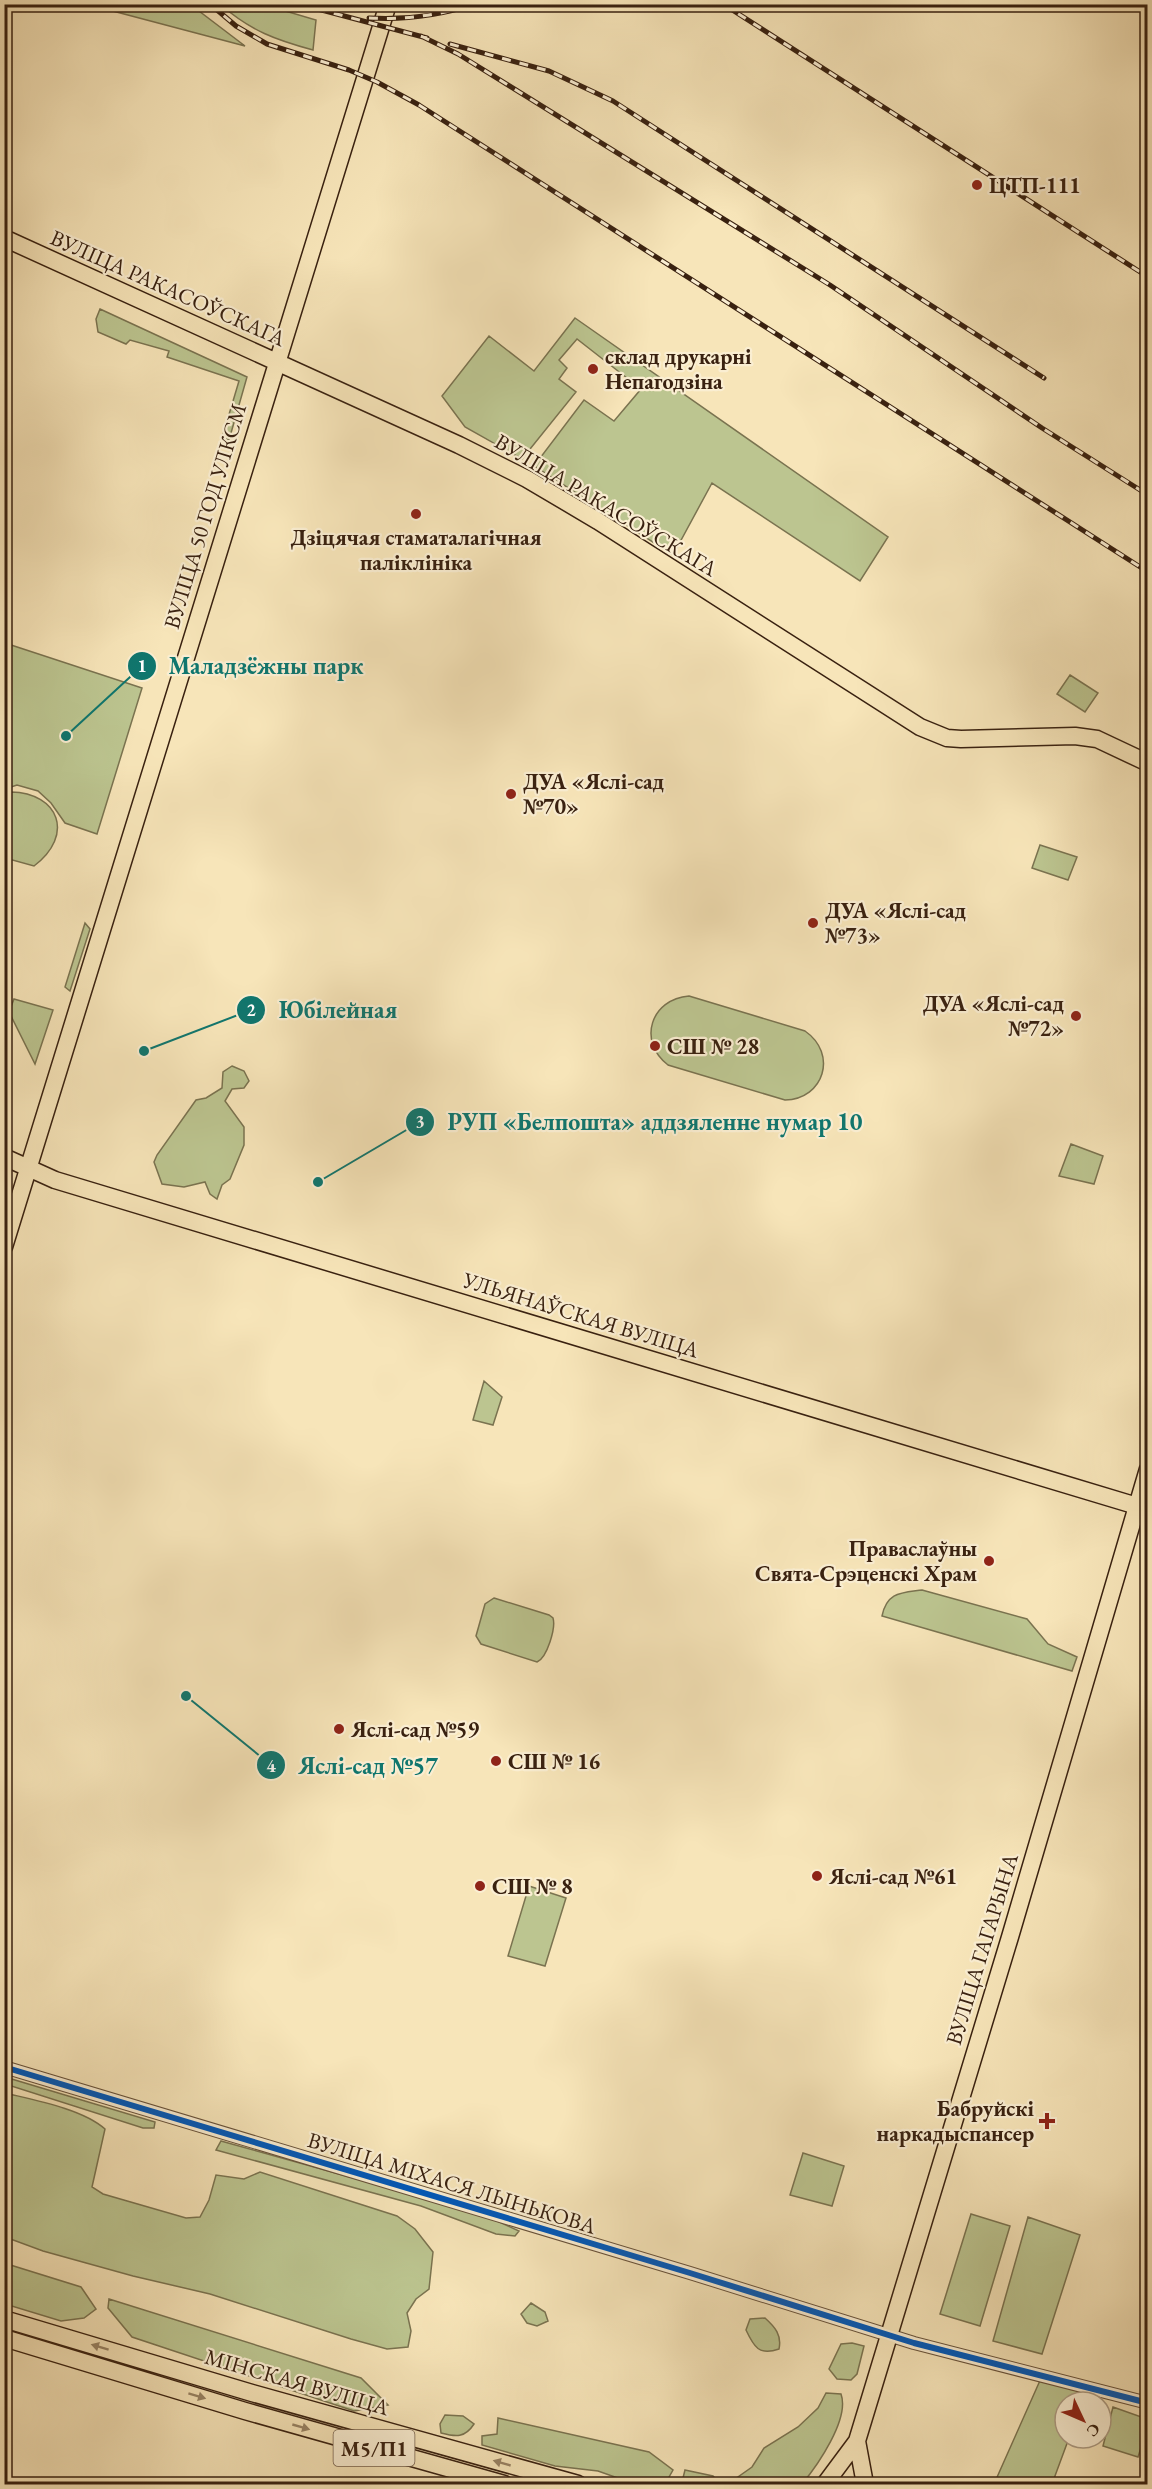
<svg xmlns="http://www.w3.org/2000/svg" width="1152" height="2489" font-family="'EB Garamond',serif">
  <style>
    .green { fill: #bcc590; stroke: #7a7350; stroke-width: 1.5 }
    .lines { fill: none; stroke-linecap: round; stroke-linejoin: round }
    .minor-casing { stroke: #68523a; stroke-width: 14 }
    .major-casing { stroke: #392110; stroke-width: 19 }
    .minor { stroke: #faeed2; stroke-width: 12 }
    .major { stroke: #f7e5b9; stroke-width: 16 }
    .rail-casing { stroke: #392110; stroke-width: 5 }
    .rail { stroke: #faeed2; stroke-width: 3; stroke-dasharray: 9; stroke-linecap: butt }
    .cycleway-casing { stroke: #faeed2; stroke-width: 10 }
    .cycleway { stroke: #0057b8; stroke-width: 6 }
    .oneway { fill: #988364 }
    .poi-dot { fill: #8f2418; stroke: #faeed2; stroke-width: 2 }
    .labels { text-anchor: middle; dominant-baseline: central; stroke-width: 4.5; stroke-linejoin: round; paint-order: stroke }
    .shield { fill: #faeed2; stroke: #735e4a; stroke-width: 1.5 }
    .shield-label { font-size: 21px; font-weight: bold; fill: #392110 }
    .poi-label { font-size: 22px; font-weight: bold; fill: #392110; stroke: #faeed2; text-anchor: start }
    .street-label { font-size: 22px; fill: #392110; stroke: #faeed2 }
    .leader { fill: none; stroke: #0f766e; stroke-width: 2 }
    .callout-dot { fill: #0f766e; stroke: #faeed2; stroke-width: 2 }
    .mark-label { font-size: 18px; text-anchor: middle; font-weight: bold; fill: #fff }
    .callout-label { font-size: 24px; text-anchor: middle; font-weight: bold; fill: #0f766e; stroke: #faeed2; stroke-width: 4.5; stroke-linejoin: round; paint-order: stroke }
  </style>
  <rect width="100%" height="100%" fill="#f7e5b9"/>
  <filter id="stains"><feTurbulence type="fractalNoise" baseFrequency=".00333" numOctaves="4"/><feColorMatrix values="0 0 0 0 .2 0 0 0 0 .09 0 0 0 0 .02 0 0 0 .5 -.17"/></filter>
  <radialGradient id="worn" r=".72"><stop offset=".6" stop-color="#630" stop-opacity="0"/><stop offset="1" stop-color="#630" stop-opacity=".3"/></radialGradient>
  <!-- green -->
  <path class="green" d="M90,5h101l54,41z
    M221,5h44l51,15 -3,30c-37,-10 -62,-19 -92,-45z
    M100,309l147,68 -18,63 -7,-2 17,-57 -72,-24 2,-6 -39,-11 -4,4 -28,-12 -2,-13z
    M575,318l313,219 -28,44 -148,-98 -39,72 -139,-89 50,-66 30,21 27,-32 -64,-50 -18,21 8,8 -8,11 17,13 -54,67 -57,-32 -23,-31 47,-60 45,35z
    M5,643l137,45 -45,146 -32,-11 -14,-20 -13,-12 -21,-6 -12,4z
    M1070,675l28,18 -13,19 -28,-18z
    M11,792c48,1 64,43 23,74l-29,-8v-57z
    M1040,845l37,12 -9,23 -36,-12z
    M85,923l5,6 -20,62 -5,-4z
    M689,996l116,35c33,23 19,68 -20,69l-117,-35c-31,-24 -17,-66 21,-69z
    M14,999l39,11 -18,54 -26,-52z
    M232,1066l12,5 5,10 -5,7 -12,1 -7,12 19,26v18l-14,34 -8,6 -5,14 -7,-5 -5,-12 -21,5 -22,-3 -8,-22 3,-7 39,-55 10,-2 16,-10 1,-16z
    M1071,1144l32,12 -9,28 -35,-8z
    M484,1381l18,16 -9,28 -20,-5z
    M922,1590l105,29 21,25 29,13 -5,14 -190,-55c5,-24 19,-23 40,-26z
    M494,1598l55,17 4,3c3,10 -6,40 -16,44l-56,-18 -5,-8 9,-32z
    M529,1886l37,12 -21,68 -37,-10z
    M5,2077l150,45 -1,6h-11l-138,-44z
    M5,2093c29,7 78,16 100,36l-13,58 11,7 83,24 14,-1 9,-17 7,-25 28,4 16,-7 137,44 18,13 18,23 -4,37 -13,10 -9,14 4,18 -3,16 -21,2 -36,-10 -141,-45 -77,-18 -90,-25 -38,-14z
    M221,2141l186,52 88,27 24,11 -4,5 -19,-2 -75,-28 -205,-56z
    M803,2153l41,13 -12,40 -42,-11z
    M971,2214l39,12 -30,100 -40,-12z
    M1028,2217l52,18 -38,119 -49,-13z
    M4,2263l77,24 15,22 -12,9 -23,3 -56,-17z
    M109,2299l252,79 27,27 -34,6 -222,-74 -24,-29z
    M531,2303l14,9 3,9 -11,5 -10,-3 -6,-9z
    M765,2318c10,9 17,17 14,31 -20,7 -25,-2 -33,-19l4,-11z
    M852,2343l12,3 -7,28 -6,6 -14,-1 -8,-10 12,-25z
    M1042,2376l41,9 -4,17h-14v36h4l-17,46h-58z
    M826,2393l15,1c9,25 -24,72 -39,90h-74l24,-17 12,-19 34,-21 20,-19z
    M1113,2407l34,12v10l-9,28 -35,-11z
    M445,2415l18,1 11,8c-9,14 -18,13 -33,9l-1,-9z
    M498,2418l151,34 24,18 -8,14 -36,-2 -31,-11 -43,-5 -73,-21v-9l15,-2z
    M685,2470l28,6 7,8h-34l-3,-6z"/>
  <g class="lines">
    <!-- minor casing -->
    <g class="minor-casing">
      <path id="minor" d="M4,2067l686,206 224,70 234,60"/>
    </g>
    <!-- major casing -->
    <g class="major-casing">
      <path id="major" d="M4,238l455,207 68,34 71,42 322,206 27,11 14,1 114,-3 22,3 51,24
        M4,1157l51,23 1082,326
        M4,1247l384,-1243
        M4,2319l248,74 326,91
        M4,2338l241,73 259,73
        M825,2484l32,-43
        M865,2484l-8,-43 153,-504 138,-468"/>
    </g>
    <!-- minor -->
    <use href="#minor" class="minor"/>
    <!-- major -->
    <use href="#major" class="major"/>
    <!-- rail casing -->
    <g class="rail-casing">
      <path id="rail" d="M210,4l26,22 31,18 82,26 28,12 42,23 729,467
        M299,4l128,34
        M723,4l425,273
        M369,18c35,2 73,-3 106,-14
        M421,36l37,18 372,231 212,143 106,67
        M450,44l99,27 64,30 431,277"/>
    </g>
    <!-- rail -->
    <use href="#rail" class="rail"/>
    <!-- cycleway casing -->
    <g class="cycleway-casing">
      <path id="cycleway" d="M4,2067l686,206 224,70 234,60"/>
    </g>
    <!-- cycleway -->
    <use href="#cycleway" class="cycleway"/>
  </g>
  <!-- one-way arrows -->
  <defs><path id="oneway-solid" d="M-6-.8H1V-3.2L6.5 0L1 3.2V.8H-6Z" transform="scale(1.5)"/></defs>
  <g class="oneway">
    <use href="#oneway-solid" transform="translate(100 2347) rotate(-163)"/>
    <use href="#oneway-solid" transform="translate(197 2396) rotate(17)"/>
    <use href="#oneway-solid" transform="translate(301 2427) rotate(16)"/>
    <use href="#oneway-solid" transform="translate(502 2463) rotate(-164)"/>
  </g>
  <!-- markers -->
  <g class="poi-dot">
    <circle cx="977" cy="185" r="6"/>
    <circle cx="593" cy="369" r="6"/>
    <circle cx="416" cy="514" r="6"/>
    <circle cx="511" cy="794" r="6"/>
    <circle cx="813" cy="923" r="6"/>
    <circle cx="1076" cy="1016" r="6"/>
    <circle cx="655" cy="1046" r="6"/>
    <circle cx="989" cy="1561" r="6"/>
    <circle cx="339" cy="1729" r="6"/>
    <circle cx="496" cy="1761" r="6"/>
    <circle cx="817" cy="1876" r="6"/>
    <circle cx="480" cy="1886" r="6"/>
    <path d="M1044 2112h6v6h6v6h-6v6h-6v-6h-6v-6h6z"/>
  </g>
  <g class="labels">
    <!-- shield labels -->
    <rect class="shield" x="333.5" y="2430" width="81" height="36" rx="4.5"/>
    <g class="shield-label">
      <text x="374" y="2448">М5/П1</text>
    </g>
    <!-- poi labels -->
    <g class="poi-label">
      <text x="989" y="185">ЦТП-111</text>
      <text x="605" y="356">склад друкарні<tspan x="605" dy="25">Непагодзіна</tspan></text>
      <text x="416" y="537" text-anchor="middle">Дзіцячая стаматалагічная<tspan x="416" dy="25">паліклініка</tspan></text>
      <text x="523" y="781">ДУА «Яслі-сад<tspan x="523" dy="25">№70»</tspan></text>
      <text x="825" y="910">ДУА «Яслі-сад<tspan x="825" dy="25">№73»</tspan></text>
      <text x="1064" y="1003" text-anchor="end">ДУА «Яслі-сад<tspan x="1064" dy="25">№72»</tspan></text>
      <text x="667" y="1046">СШ № 28</text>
      <text x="977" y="1548" text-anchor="end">Праваслаўны<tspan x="977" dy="25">Свята-Срэценскі Храм</tspan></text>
      <text x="351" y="1729">Яслі-сад №59</text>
      <text x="508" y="1761">СШ № 16</text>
      <text x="829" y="1876">Яслі-сад №61</text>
      <text x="492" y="1886">СШ № 8</text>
      <text x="1034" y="2108" text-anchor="end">Бабруйскі<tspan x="1034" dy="25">наркадыспансер</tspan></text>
    </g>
    <!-- street labels -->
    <g class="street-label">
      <text transform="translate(168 288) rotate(24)">ВУЛІЦА РАКАСОЎСКАГА</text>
      <text transform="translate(606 505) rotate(31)">ВУЛІЦА РАКАСОЎСКАГА</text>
      <text transform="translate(205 516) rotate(-73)">ВУЛІЦА 50 ГОД УЛКСМ</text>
      <text transform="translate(581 1315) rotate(17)">УЛЬЯНАЎСКАЯ ВУЛІЦА</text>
      <text transform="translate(982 1949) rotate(-73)">ВУЛІЦА ГАГАРЫНА</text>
      <text transform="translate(452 2183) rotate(17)">ВУЛІЦА МІХАСЯ ЛЫНЬКОВА</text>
      <text transform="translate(297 2382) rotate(16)">МІНСКАЯ ВУЛІЦА</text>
    </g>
  </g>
  <!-- callouts -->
  <path class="leader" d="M66 736L142 666M144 1051L251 1010M318 1182L420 1122M186 1696L271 1765"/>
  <g class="callout-dot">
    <circle cx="66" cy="736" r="6"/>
    <circle cx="144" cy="1051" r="6"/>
    <circle cx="318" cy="1182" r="6"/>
    <circle cx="186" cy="1696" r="6"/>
    <circle cx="142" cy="666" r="15"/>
    <circle cx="251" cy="1010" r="15"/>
    <circle cx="420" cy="1122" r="15"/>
    <circle cx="271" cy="1765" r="15"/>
  </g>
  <g class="mark-label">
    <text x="142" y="672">1</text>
    <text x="251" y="1016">2</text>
    <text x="420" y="1128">3</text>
    <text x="271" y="1772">4</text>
  </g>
  <g class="callout-label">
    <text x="266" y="674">Маладзёжны парк</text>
    <text x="338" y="1018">Юбілейная</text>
    <text x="655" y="1130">РУП «Белпошта» аддзяленне нумар 10</text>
    <text x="368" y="1774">Яслі-сад №57</text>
  </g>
  <!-- margin -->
  <rect width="1152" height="2489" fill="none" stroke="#f7e5b9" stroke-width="24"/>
  <rect x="6" y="6" width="1140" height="2477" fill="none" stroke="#392110" stroke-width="3"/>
  <rect x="12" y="12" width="1128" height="2465" fill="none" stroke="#392110" stroke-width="1.5"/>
  <!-- north arrow -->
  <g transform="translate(1083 2420) rotate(134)"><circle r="28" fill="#faeed2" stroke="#ad9c84" stroke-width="1.5"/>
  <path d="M0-4.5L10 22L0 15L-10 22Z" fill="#8f2418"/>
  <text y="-9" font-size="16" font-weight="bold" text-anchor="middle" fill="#392110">С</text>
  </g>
  <rect width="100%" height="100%" filter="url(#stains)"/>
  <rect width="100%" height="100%" fill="url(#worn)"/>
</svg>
